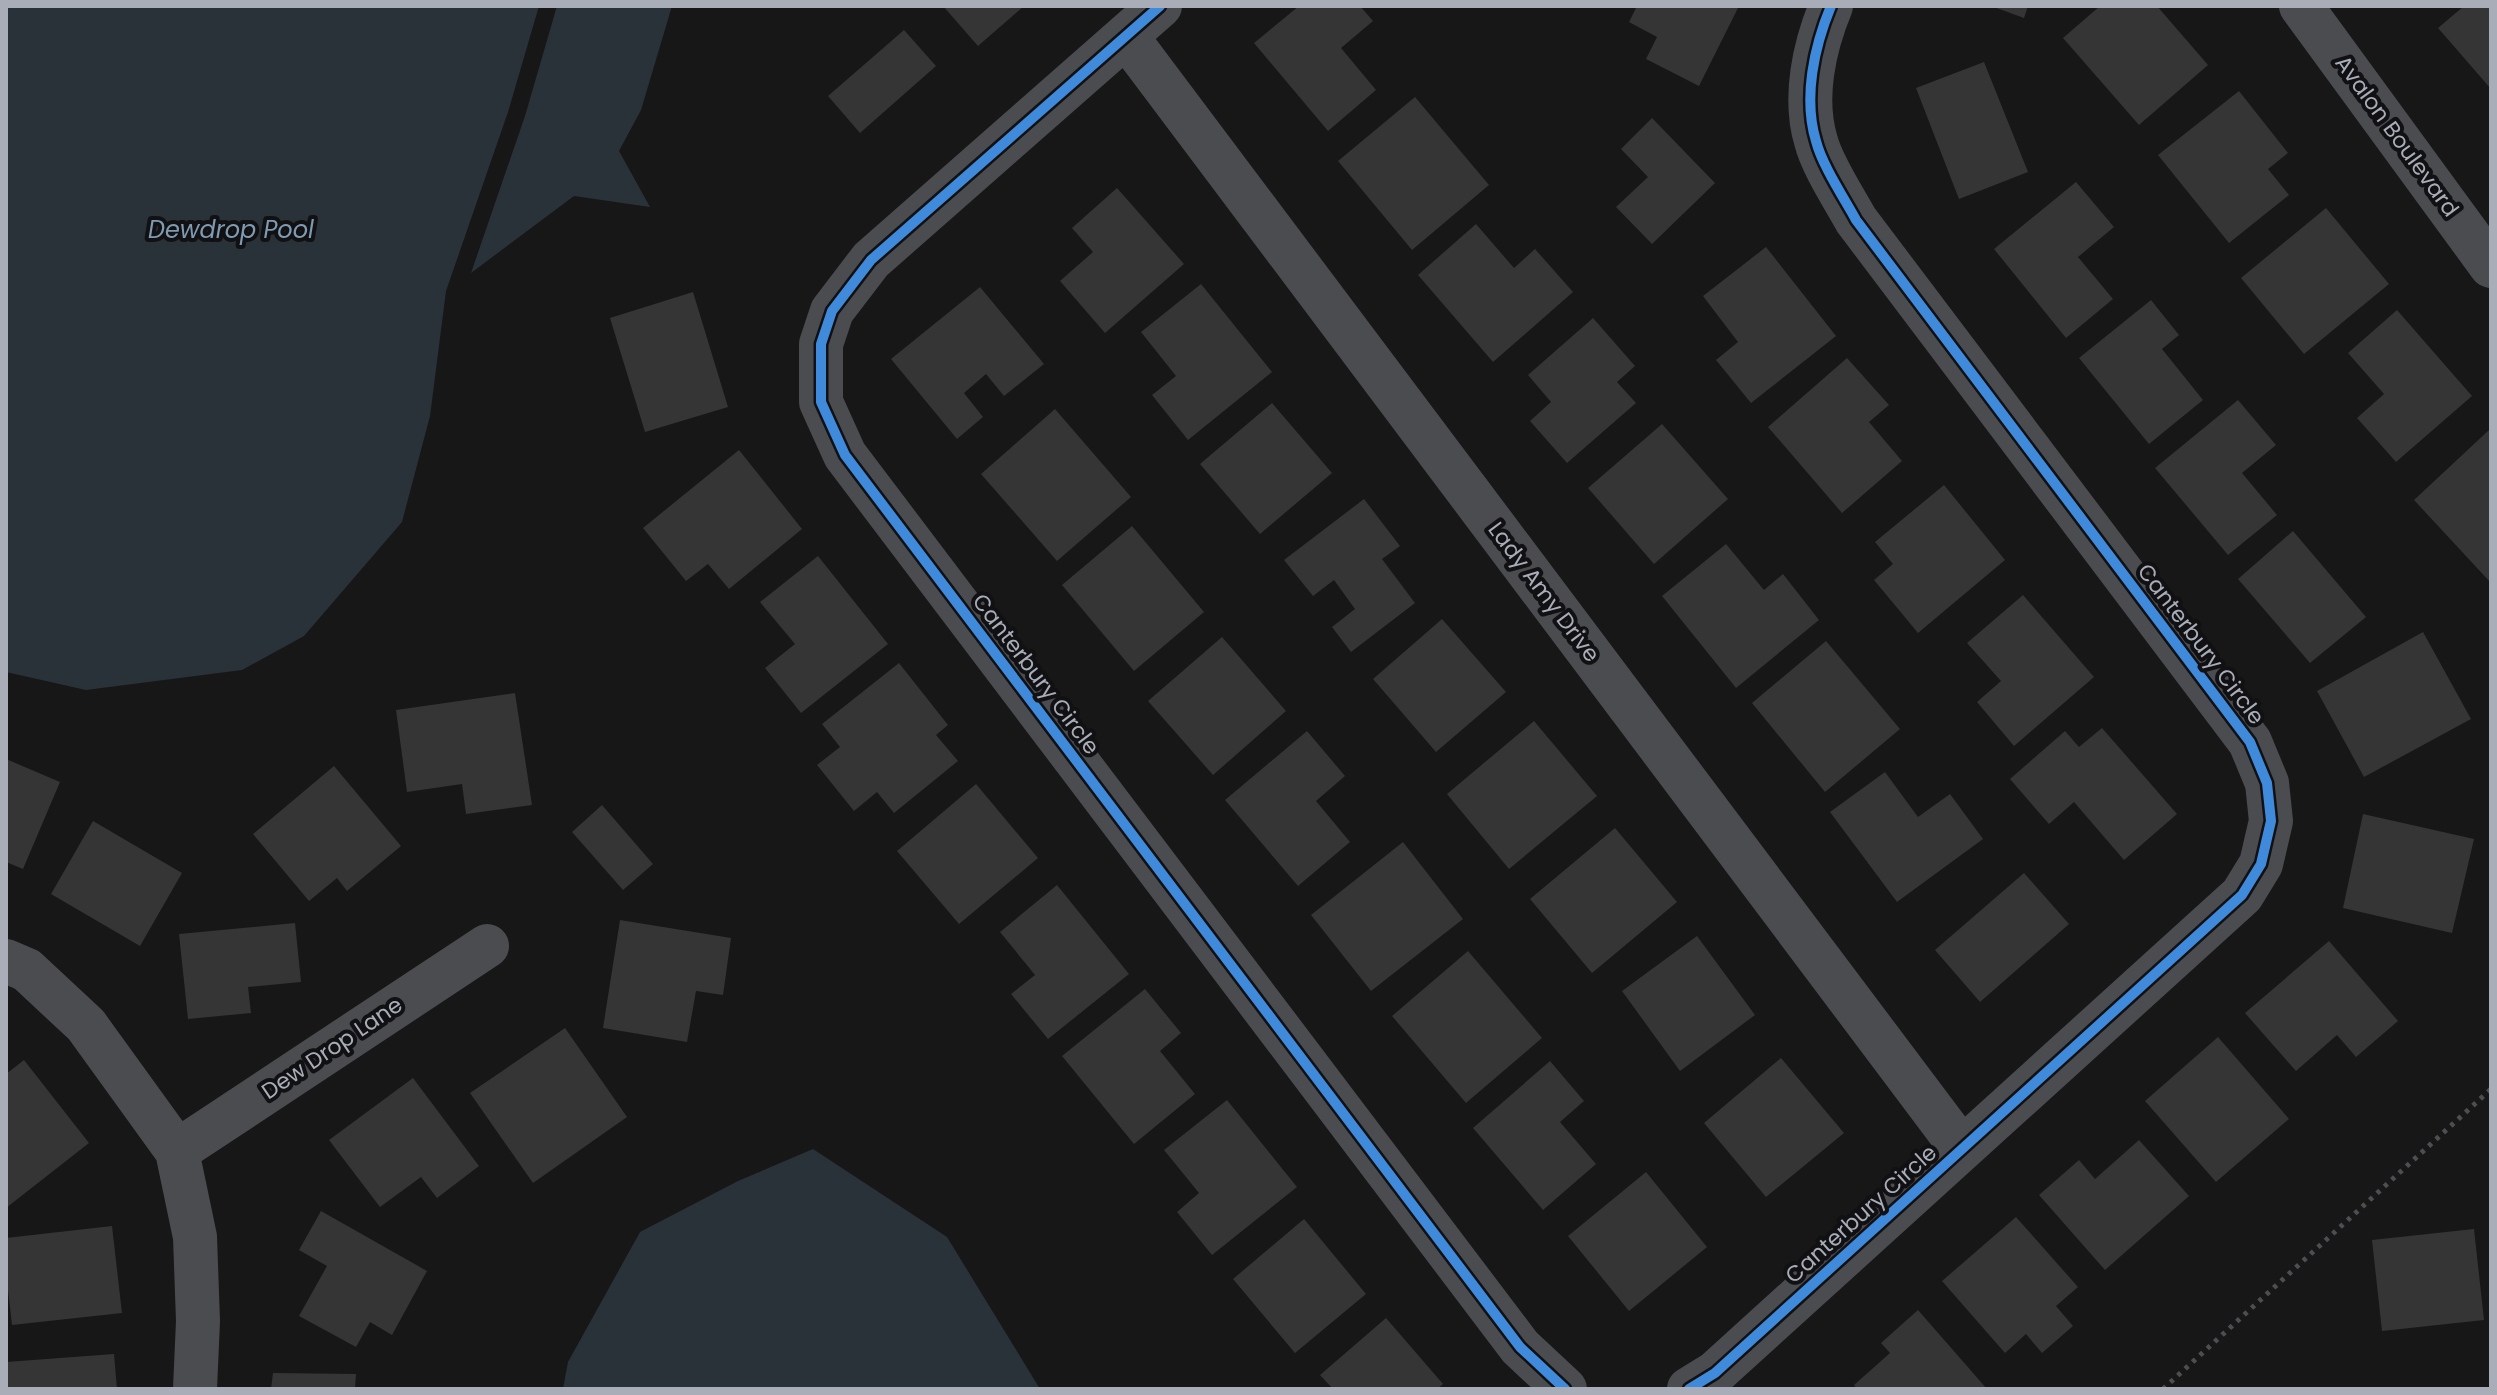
<svg xmlns="http://www.w3.org/2000/svg" width="2497" height="1395" font-family="Poppins,sans-serif">
  <style>
    .water { fill: #2a3239 }
    .building { fill: #353536 }
    .lines { fill: none; stroke-linecap: round; stroke-linejoin: round }
    .path { stroke: #4d4e52; stroke-width: 5; stroke-dasharray: 4 6; stroke-linecap: butt }
    .minor { stroke: #4b4c50; stroke-width: 44 }
    .cycleway-casing { stroke: #111113; stroke-width: 15 }
    .cycleway { stroke: #408adc; stroke-width: 10 }
    .labels { text-anchor: middle; dominant-baseline: central; stroke-width: 8; stroke-linejoin: round; paint-order: stroke }
    .street-label { font-size: 22px; fill: #a8adb8; stroke: #111113 }
    .water-label { font-size: 24px; font-style: italic; fill: #7f9bb3; stroke: #111113 }
  </style>
  <rect width="100%" height="100%" fill="#171717"/>
  <!-- water -->
  <path class="water" d="M6,6h533l-31,106 -62,179 -16,125 -28,106 -98,114 -62,34 -156,20 -80,-18z
    M557,6h115l-31,104 -22,41 31,56 -76,-11 -103,77 54,-157z
    M813,1149l134,88 93,152h-477l5,-27 72,-130 98,-51z"/>
  <!-- building -->
  <path class="building" d="M943,6h81l-46,40z
    M1299,6h61l13,15 -32,27 35,42 -48,41 -74,-88z
    M1637,6h102l-40,80 -53,-27 11,-22 -28,-15z
    M1991,6h37l-4,12z
    M2100,6h57l51,59 -69,60 -76,-87z
    M2464,6h27v83l-53,-61z
    M904,30l32,36 -76,67 -32,-37z
    M1984,62l44,110 -69,27 -43,-111z
    M2239,91l49,62 -20,16 21,26 -60,48 -71,-88z
    M1415,97l74,88 -77,65 -74,-89z
    M1652,118l63,65 -63,61 -36,-37 32,-30 -27,-28z
    M2076,182l38,45 -36,30 35,42 -47,39 -72,-89z
    M1117,188l67,76 -79,69 -45,-52 33,-29 -21,-24z
    M2326,208l63,76 -85,70 -63,-76z
    M1476,224l38,44 21,-19 38,43 -80,70 -75,-87z
    M1766,247l70,89 -85,67 -35,-43 22,-18 -35,-46z
    M1201,284l71,88 -84,68 -36,-45 24,-19 -35,-44z
    M980,287l64,77 -40,32 -18,-22 -22,19 19,24 -26,22 -66,-80z
    M693,292l35,115 -83,25 -35,-114z
    M2151,300l28,35 -17,14 41,51 -54,44 -70,-86z
    M2397,310l75,86 -76,66 -39,-44 27,-24 -36,-41z
    M1593,318l42,48 -18,16 19,21 -69,60 -37,-42 21,-19 -23,-27z
    M1847,358l42,47 -20,17 33,39 -60,52 -74,-86z
    M2238,400l38,45 -34,28 35,42 -49,40 -73,-87z
    M1272,403l60,70 -72,61 -60,-70z
    M1055,409l76,88 -74,64 -76,-87z
    M1662,424l66,75 -74,65 -66,-76z
    M2489,430l2,2v151l-77,-83z
    M739,450l63,79 -73,60 -21,-25 -22,17 -43,-53z
    M1944,485l61,75 -87,73 -44,-53 19,-16 -18,-22z
    M1364,499l36,47 -18,13 33,44 -64,49 -19,-25 23,-18 -21,-29 -21,16 -29,-36z
    M1132,526l72,86 -70,59 -72,-86z
    M2293,531l73,86 -56,46 -72,-84z
    M1726,544l38,46 19,-16 36,46 -83,68 -74,-92z
    M818,556l70,88 -87,69 -36,-45 30,-24 -35,-42z
    M2023,595l71,82 -80,69 -37,-44 24,-21 -34,-38z
    M1442,619l64,73 -70,60 -63,-73z
    M2423,632l48,87 -107,58 -47,-86z
    M1222,637l64,74 -73,64 -65,-74z
    M1826,641l74,88 -75,63 -73,-89z
    M899,663l49,62 -12,10 22,26 -64,52 -17,-21 -23,19 -37,-46 23,-18 -18,-23z
    M515,693l17,112 -66,9 -4,-30 -55,8 -11,-82z
    M1534,721l63,75 -88,73 -62,-75z
    M2102,728l75,86 -53,46 -50,-58 -25,22 -39,-45 55,-48 14,16z
    M1307,731l38,45 -29,25 34,41 -52,44 -73,-86z
    M6,759l54,23 -37,87 -17,-7z
    M334,766l67,80 -54,45 -10,-13 -28,23 -56,-67z
    M1885,772l33,45 32,-23 33,45 -86,63 -67,-90z
    M976,784l62,74 -79,66 -62,-73z
    M602,805l51,59 -30,26 -51,-58z
    M2363,814l111,25 -22,94 -109,-25z
    M93,821l89,52 -42,73 -89,-52z
    M1615,828l62,74 -85,71 -62,-74z
    M1403,842l60,77 -92,72 -60,-76z
    M2024,873l45,51 -89,78 -45,-52z
    M1057,885l72,89 -81,65 -37,-45 24,-19 -35,-43z
    M620,920l111,18 -8,57 -27,-4 -9,51 -84,-14z
    M295,923l6,59 -53,5 3,26 -63,6 -9,-85z
    M1697,936l58,79 -75,56 -58,-80z
    M2329,941l69,80 -42,36 -19,-22 -41,36 -51,-58z
    M1468,951l74,87 -76,65 -74,-87z
    M1145,989l36,44 -21,18 35,43 -61,50 -72,-88z
    M565,1028l62,89 -94,66 -63,-90z
    M2218,1037l71,82 -73,63 -71,-81z
    M1781,1058l63,75 -78,64 -62,-74z
    M24,1060l65,83 -83,65v-134z
    M1550,1061l34,40 -24,21 36,42 -53,46 -70,-82z
    M413,1078l66,88 -42,32 -16,-21 -41,30 -51,-67z
    M1227,1100l70,87 -85,68 -35,-43 22,-19 -35,-43z
    M2139,1140l50,56 -84,74 -66,-75 40,-35 16,19z
    M1646,1172l61,75 -78,64 -61,-75z
    M321,1211l106,60 -35,64 -22,-13 -14,25 -57,-31 28,-50 -28,-16z
    M2016,1217l62,70 -22,19 17,20 -31,27 -16,-19 -21,19 -63,-72z
    M1304,1219l62,75 -71,59 -62,-74z
    M112,1226l10,87 -110,12 -6,-52v-35z
    M2474,1229l10,91 -102,11 -10,-91z
    M1918,1310l69,79h-130l-3,-4 36,-32 -9,-10z
    M1386,1318l57,66 -6,5h-104l-13,-14z
    M114,1354l3,35h-109l-2,-27z
    M273,1373l83,1 -1,15h-84z"/>
  <g class="lines">
    <!-- path -->
    <path class="path" d="M2163,1389l328,-300"/>
    <!-- minor -->
    <path class="minor" d="M1160,6l-289,254 -39,51 -11,33v58l24,53 675,892 45,42
      M2301,6l190,260
      M1126,36l836,1113
      M6,961l21,9 59,55 91,126 18,86 3,84 -3,68
      M177,1151l310,-205
      M1689,1389l26,-16 527,-478 19,-31 10,-43 -4,-38 -17,-41 -394,-522c-12,-22 -34,-55 -40,-79 -13,-43 -2,-94 15,-135"/>
    <!-- cycleway casing -->
    <g class="cycleway-casing">
      <path id="cycleway" d="M1160,6l-289,254 -39,51 -11,33v58l24,53 675,892 45,42
        M1689,1389l26,-16 527,-478 19,-31 10,-43 -4,-38 -17,-41 -394,-522c-12,-22 -34,-55 -40,-79 -13,-43 -2,-94 15,-135"/>
    </g>
    <!-- cycleway -->
    <use href="#cycleway" class="cycleway"/>
  </g>
  <g class="labels">
    <!-- street labels -->
    <g class="street-label">
      <text transform="translate(2397 136) rotate(54)">Avalon Boulevard</text>
      <text transform="translate(1544 592) rotate(53)">Lady Amy Drive</text>
      <text transform="translate(2201 644) rotate(53)">Canterbury Circle</text>
      <text transform="translate(1036 674) rotate(53)">Canterbury Circle</text>
      <text transform="translate(332 1048) rotate(-34)">Dew Drop Lane</text>
      <text transform="translate(1861 1214) rotate(-42)">Canterbury Circle</text>
    </g>
    <!-- water labels -->
    <g class="water-label">
      <text x="231" y="229">Dewdrop Pool</text>
    </g>
  </g>
  <!-- border -->
  <rect width="2497" height="1395" fill="none" stroke="#a8adb8" stroke-width="16"/>
</svg>
